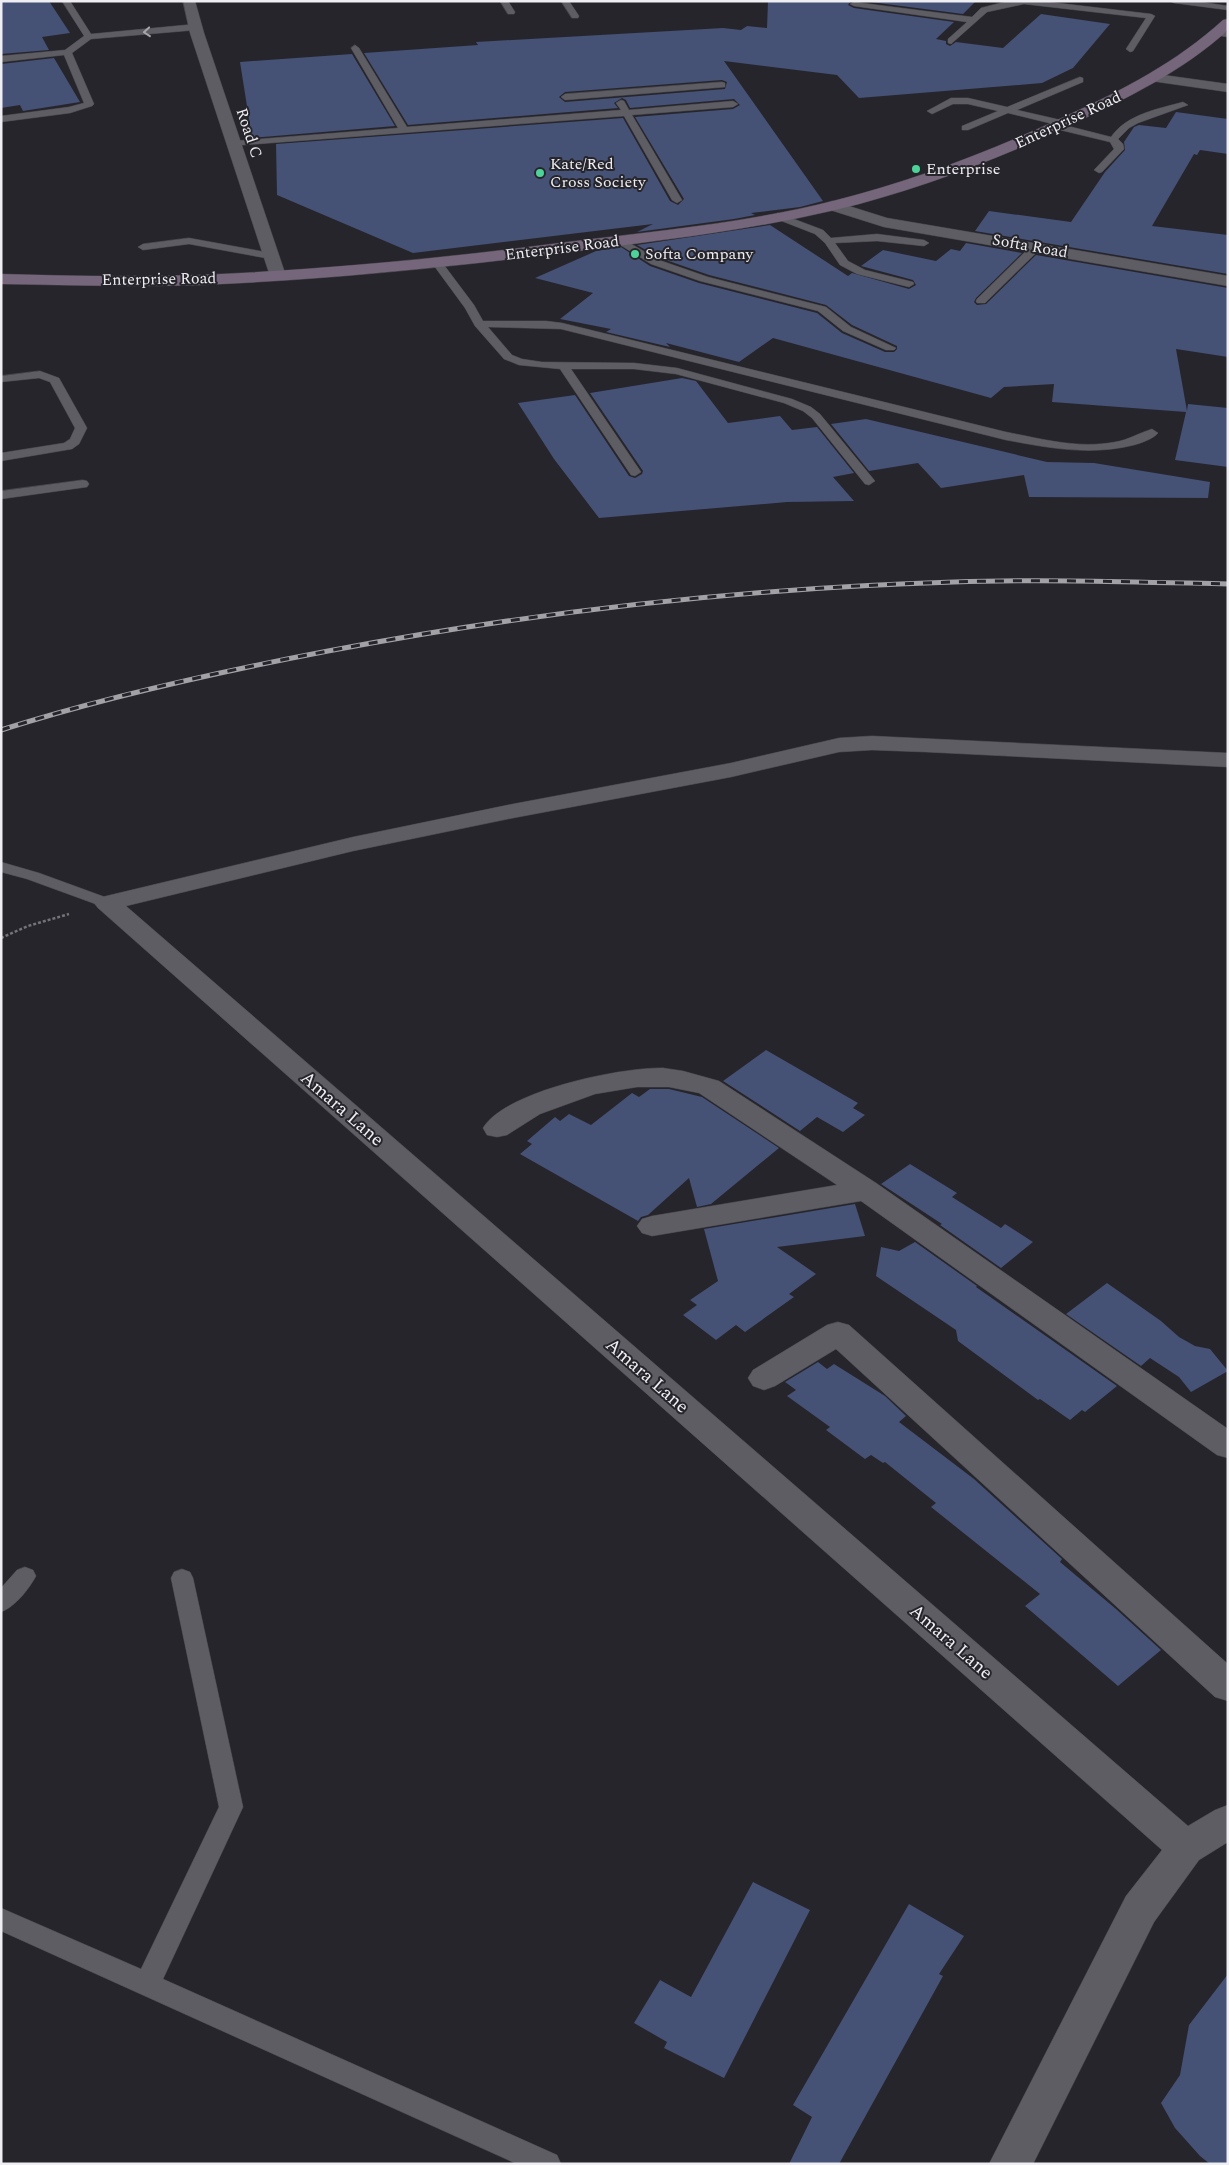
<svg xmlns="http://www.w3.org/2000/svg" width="1229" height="2165" font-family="Spectral,serif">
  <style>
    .building { fill: #455175; fill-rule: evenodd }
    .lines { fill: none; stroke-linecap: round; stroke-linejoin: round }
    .lane-casing { stroke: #454449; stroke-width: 1 }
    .street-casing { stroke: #454449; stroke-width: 1 }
    .secondary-casing { stroke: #454449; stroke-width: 1 }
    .path { stroke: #747378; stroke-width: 2.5; stroke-dasharray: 3 2; stroke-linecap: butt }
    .lane { fill: #5e5d64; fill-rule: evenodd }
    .street { fill: #5e5d64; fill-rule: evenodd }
    .secondary { fill: #76667b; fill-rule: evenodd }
    .rail-casing { stroke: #a2a1a6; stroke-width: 5 }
    .rail { stroke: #26252b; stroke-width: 3; stroke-dasharray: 9; stroke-linecap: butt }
    .oneway { stroke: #a6a6ab }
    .poi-dot { fill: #4dd39a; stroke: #26252b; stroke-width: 2 }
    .labels { text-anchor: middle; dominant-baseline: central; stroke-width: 4; stroke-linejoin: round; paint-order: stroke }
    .far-street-label { font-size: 16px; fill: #efeef2; stroke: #26252b }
    .far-poi-label { font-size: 16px; fill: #efeef2; stroke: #26252b; text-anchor: start }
    .street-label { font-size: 19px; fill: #efeef2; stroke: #26252b }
  </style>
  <rect width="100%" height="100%" fill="#26252b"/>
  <!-- building -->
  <path class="building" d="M1,1h48l21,32 -28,4 7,13 -48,4z
    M768,1h83l-3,4 6,3 100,14 -18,17 10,2v3l4,2 6,-4 47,6 38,-34 69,10 -37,44 -31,15 -183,15 -22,-23 -113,-14 99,140 -23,6 -49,6 4,2 -21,4 -97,13 16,-8 -240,29 -136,-58 -1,-51 347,-26 47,83 8,4 6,-6 -49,-82 98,-8 7,-4 -6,-6 -104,9 -4,-8 -4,-2 -8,5 4,5 -210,17 -44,-72 114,-8 -2,-3 247,-14 18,2 6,-4 20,2zM722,80l5,2 -2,7 -160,13 -6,-5 6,-5z
    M863,1h113l-13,13z
    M352,54l43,72 -143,12 -12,-76z
    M54,58l26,44 -57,9 -3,-6 -19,3v-44z
    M1176,112l52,7v35l-28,-4 -3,5 -3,-1 -42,72 76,9v39l-253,-43 14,-20 82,11 34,-50 20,-22 -1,-8 10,-15 5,-2 27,3z
    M770,225l78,51 4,-3 57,16 7,-4 -3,-5 -52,-14 22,-16 53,11 15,-12 9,2 6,-8 56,10 -46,45 -2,4 3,3 9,-1 50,-49 192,33v69l-52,-8 11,62 1,-7 40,4v59l-53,-7 11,-48 -134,-10 2,-18 -50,3 -13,11 -218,-60 -34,24 -73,-19 4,4 -64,-15 5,-3 -51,-10 33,-26 -58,-15 61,-27 25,-4 29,19 49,17 118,30 25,20 43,19h9l3,-3v-3l-45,-21 -26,-20 -117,-30 -49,-17 -23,-13z
    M682,378l14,3 32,42 52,-7 12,14 25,-3 37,46 -21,4 21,24 -67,1 -188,16 -45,-59 -36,-56 57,-8 54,81 6,2 7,-4 1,-3 -53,-78z
    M866,419l181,43 47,1 116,19 -2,16 -179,-1 -5,-22 -83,13 -23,-25 -49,8 -38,-47z
    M766,1050l92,53 -5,5 12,7 -22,17 -26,-15 -17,14 -77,-50z
    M650,1089h19l33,8 77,51 -68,56 -14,3 -8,-29 -41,37 -7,2 -3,4 -118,-67 12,-10 -5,-3 28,-24 5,4 9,-7 22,11 41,-32 7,4z
    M910,1164l47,29 -5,4 49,31 4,-4 28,18 -32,26 -61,-43 2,-1 -61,-40z
    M855,1204l10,32 -88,11 39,27 -27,20 5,3 -49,35 -9,-7 -20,15 -33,-25 14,-10 -7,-5 28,-19 -14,-52z
    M915,1242l62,44 -1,1 141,99 -32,26 -3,-2 -12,10 -30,-21 -2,1 -80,-59 -2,-11 -80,-54 5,-29 18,4z
    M1107,1283l54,38 18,16 16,9 15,3 18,22 -37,21 -12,-15 -29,-19 -9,8 -75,-52z
    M818,1362l9,7 7,-5 51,32 21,20 -7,6 75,57 88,80 -2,3 56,47 45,41 -43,36 -93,-80 15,-12 -109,-87 5,-4 -51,-41 -2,1 -12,-8 -6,4 -39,-29 4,-3 -43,-31 9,-6 -11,-8z
    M753,1882l57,28 -86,168 -60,-30 3,-6 -33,-19 26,-43 31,17z
    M909,1904l55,32 -25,38 4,2 -104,188h-50l23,-47 -19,-12z
    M1228,1974v190h-18l-10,-8 -25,-28 -14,-25 19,-28 9,-50z"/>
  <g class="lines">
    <!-- lane casing -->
    <g class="lane-casing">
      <path id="lane" d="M62,1h8l21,33 105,-10 4,3 -4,3 -105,9 -19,14 22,51 -2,2 -22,7 -69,9v-6l68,-9 15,-4 -20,-48 -63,7v-6l64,-6 19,-14z
        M500,1h8l7,11 -1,2h-6z
        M561,1h8l10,15 -1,2h-6z
        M1008,1h33l110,13 4,2 -22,35 -3,1 -4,-3 20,-31 -122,-14 -37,8 -36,32 -3,-1v-4l19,-17 -113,-16 -4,-2 4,-2 118,15 9,-9z
        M1170,1h25l33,5v4l-54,-7z
        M1217,30l11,2v5l-14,-2v-4z
        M355,45l4,3 48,79 214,-17 -5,-7 5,-3 3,1 5,9 104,-9 5,3 -5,3 -101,8 50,85 -5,3 -5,-3 -48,-84 -393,30v-4l3,-1 164,-13 -47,-80z
        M1080,77l3,1v4l-66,28 48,11 2,2 -3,2 47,12c16,-23 47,-28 72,-35l5,3 -50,18 -9,5 -11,11 5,5 1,5 -22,23 -3,1 -5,-3 20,-21 -4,-7 -58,-14 -2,-2 3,-2 -45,-11 -40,17h-6v-4l36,-15 -30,-7h-15l-21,10 -5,-3 24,-13h17l39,9z
        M722,82l3,1v4l-160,13 -4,-3 4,-3z
        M778,213l45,17 8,8 46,-4 47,6 5,3 -5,3 -47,-5 -42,2 13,18 17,9 48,12 1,2 -5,3 -52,-13 -17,-9 -15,-22 -10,-9 -41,-16 -1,-2z
        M189,238l82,15 5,3 -5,3 -82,-15 -46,6 -5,-3 5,-3z
        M621,238l38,22 49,17 118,30 25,20 45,21 -2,2h-8l-43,-19 -25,-20 -118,-30 -49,-17 -34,-21v-4z
        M1036,244l4,1v4l-55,54h-8l-1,-2 1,-2 55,-54z
        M437,260l4,1 33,44 9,16h63l16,2 444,109c36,7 73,17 109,10 13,-2 24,-9 37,-13l6,4c-5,6 -17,10 -24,12 -44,11 -85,3 -128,-5l-445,-111 -73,-2 24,28 10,4 20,3 92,1 43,5 115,31 19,8 9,7 55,67 -6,4 -4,-1 -53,-66 -9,-7 -19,-8 -108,-29 -42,-5h-63l70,103 -6,4 -4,-1 -71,-106 -41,-4 -15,-6 -29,-33 -10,-18 -33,-45z
        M40,371l19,7 28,50 -8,16 -7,5 -71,12v-8l63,-10 6,-4 5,-11 -25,-46 -11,-4 -38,4v-6z
        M83,480l4,1 2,3 -2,3 -86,12v-8z
        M1,862l38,11 74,27 2,3 -2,3h-12l-74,-27 -26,-7z
        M25,1567l8,3 3,6c-7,13 -21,31 -35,36v-24l16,-18z
        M182,1569l8,3 3,6 50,229 -80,172 394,176 4,9h-44l-516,-233v-23l140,61 78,-162 -48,-229 3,-6z"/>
    </g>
    <!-- street casing -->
    <g class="street-casing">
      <path id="street" d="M183,1h12l9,32 82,243 -2,4h-12l-2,-4 -80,-243z
        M1156,74l72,10v8l-77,-11 -2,-3 2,-3z
        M833,201l54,17 341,58v10l-344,-59 -57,-18 -2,-3 2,-3z
        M872,736l356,17v14l-302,-15 -54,-2 -33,2 -108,25 -218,41 -160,33 -227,55 1062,920 27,-16 13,-5v37l-29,18 -45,62 -121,242h-44l137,-268 36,-46 -1064,-942 -4,-5 4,-5 255,-61 160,-33 218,-41 108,-25z
        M663,1068l20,3 36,10 157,102 352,246v29l-11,-3 -356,-254 -209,35 -10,-3 -5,-7 5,-7 10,-3 185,-31 -138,-92 -30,-6h-32l-42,7 -55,20 -33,21 -10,2 -10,-2 -4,-7c22,-37 138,-61 180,-60z
        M838,1322l11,3 379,339v37l-13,-4 -379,-348 -61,37 -11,4 -11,-4 -5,-8 5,-8 74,-45z"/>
    </g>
    <!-- secondary casing -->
    <g class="secondary-casing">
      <path id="secondary" d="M1228,19v11c-45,41 -99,67 -153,93 -77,36 -157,67 -240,87 -89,21 -181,31 -272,43 -121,15 -242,27 -363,32 -67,2 -133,0 -199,-1v-10c66,2 132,3 198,1 123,-5 246,-17 369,-33 88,-11 178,-19 265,-41 80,-20 158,-50 233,-85 57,-26 111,-54 157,-96z"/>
    </g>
    <!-- path -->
    <path class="path" d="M1,938l27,-12 41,-12"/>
    <!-- lane -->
    <use href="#lane" class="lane"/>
    <!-- street -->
    <use href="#street" class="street"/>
    <!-- secondary -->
    <use href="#secondary" class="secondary"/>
    <!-- rail casing -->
    <g class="rail-casing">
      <path id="rail" d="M1,730c107,-34 217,-58 327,-79 206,-39 416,-63 626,-69 91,-3 183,0 274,2"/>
    </g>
    <!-- rail -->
    <use href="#rail" class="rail"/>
  </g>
  <!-- one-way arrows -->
  <defs><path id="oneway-chevron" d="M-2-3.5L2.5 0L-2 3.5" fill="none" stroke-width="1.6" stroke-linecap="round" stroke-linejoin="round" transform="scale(1.25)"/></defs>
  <use class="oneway" href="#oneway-chevron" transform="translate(147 32) rotate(175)"/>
  <!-- markers -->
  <g class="poi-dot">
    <circle cx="916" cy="169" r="5"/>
    <circle cx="540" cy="173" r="5"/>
    <circle cx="635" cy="254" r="5"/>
  </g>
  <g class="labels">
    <!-- far-street labels -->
    <g class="far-street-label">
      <text transform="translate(1068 120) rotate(-25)">Enterprise Road</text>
      <text transform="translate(249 133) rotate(72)">Road C</text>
      <text transform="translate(1030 246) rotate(10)">Softa Road</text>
      <text transform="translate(562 248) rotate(-7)">Enterprise Road</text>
      <text transform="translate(159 279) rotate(-1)">Enterprise Road</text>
    </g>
    <!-- far-poi labels -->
    <g class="far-poi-label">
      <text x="550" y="164">Kate/Red<tspan x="550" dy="18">Cross Society</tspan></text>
      <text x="926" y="169">Enterprise</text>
      <text x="645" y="254">Softa Company</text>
    </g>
    <!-- street labels -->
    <g class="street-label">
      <text transform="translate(342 1109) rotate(41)">Amara Lane</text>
      <text transform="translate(647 1376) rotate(41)">Amara Lane</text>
      <text transform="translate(951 1642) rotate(41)">Amara Lane</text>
    </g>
  </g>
  <!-- border -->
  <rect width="1229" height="2165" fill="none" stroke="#efeef2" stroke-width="5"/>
</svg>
